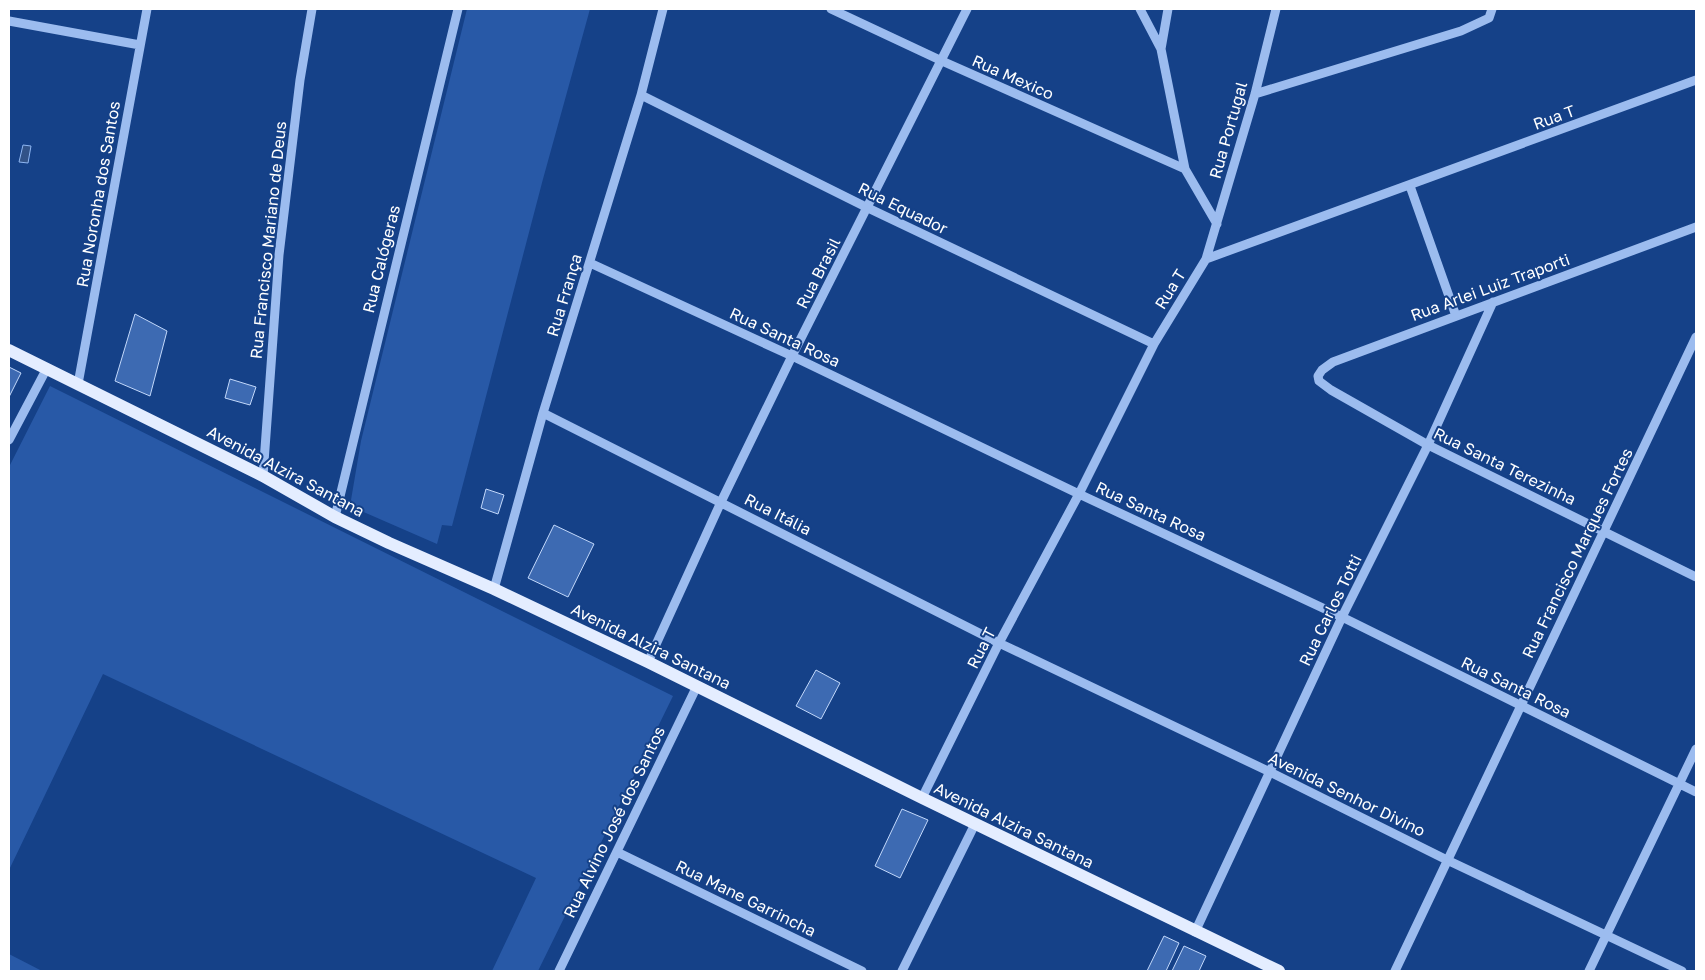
<svg xmlns="http://www.w3.org/2000/svg" width="1705" height="980" font-family="'Golos Text',sans-serif">
  <style>
    .green { fill: #2859a7 }
    .water { fill: #325388; stroke: #8eb6f2 }
    .building { fill: #3d6ab2; stroke: #c2d8fb }
    .lines { fill: none; stroke-linecap: round; stroke-linejoin: round }
    .minor { stroke: #9cbcef; stroke-width: 9 }
    .major { stroke: #e4edff; stroke-width: 12 }
    .labels { text-anchor: middle; dominant-baseline: central; stroke-width: 4; stroke-linejoin: round; paint-order: stroke }
    .street-label { font-size: 16px; fill: #fff; stroke: #154188 }
  </style>
  <rect width="100%" height="100%" fill="#154188"/>
  <!-- green -->
  <path class="green" d="M467,9h123l-47,170 -91,347 -10,-1 -5,19 -78,-34 -5,-5 -3,-5 10,-59z
    M50,386l623,310 -135,275h-46l44,-93 -433,-204 -94,196v-403z
    M9,954l33,17h-33z"/>
  <!-- water -->
  <path class="water" d="M23,145l8,1 -3,17 -9,-1z"/>
  <!-- building -->
  <path class="building" d="M135,314l32,17 -17,65 -35,-15z
    M9,367l12,6 -12,24z
    M230,379l26,8 -6,18 -25,-7z
    M486,489l18,6 -6,19 -17,-6z
    M554,525l40,19 -26,53 -40,-19z
    M816,670l24,13 -19,36 -25,-13z
    M902,809l26,11 -28,58 -25,-12z
    M1164,936l15,7 -13,28h-19z
    M1184,946l22,10 -7,15h-27z"/>
  <g class="lines">
    <!-- minor -->
    <path class="minor" d="M831,9l111,52 243,108
      M1140,9l21,40
      M1168,9l-7,40 24,120 32,55
      M9,21l131,24
      M1255,94l206,-63 28,-13 3,-9
      M641,95l227,113 286,136
      M1410,186l46,130
      M1696,227l-363,135 -11,8 -4,6 1,5 12,9 97,55 268,132
      M1206,259l490,-179
      M590,263l202,93 287,138 263,123 354,175
      M78,384l69,-375
      M543,413l456,230 271,129 177,88 235,111
      M9,440l38,-72
      M263,476l16,-221 21,-175 12,-71
      M335,517l123,-508
      M494,589l49,-176 98,-318 22,-86
      M648,662l73,-160 71,-146 175,-347
      M922,798l77,-155 80,-149 75,-150 52,-85 49,-165 21,-85
      M617,852l245,119
      M1195,932l147,-315 86,-172 65,-143
      M559,971l138,-285
      M902,971l73,-147
      M1395,971c99,-212 202,-422 301,-634
      M1589,971l107,-222"/>
    <!-- major -->
    <path class="major" d="M9,350l254,126 72,41 54,26 105,46 154,73 274,136 357,173"/>
  </g>
  <g class="labels">
    <!-- street labels -->
    <g class="street-label">
      <text transform="translate(1013 77) rotate(24)">Rua Mexico</text>
      <text transform="translate(1554 117) rotate(-20)">Rua T</text>
      <text transform="translate(1228 130) rotate(-74)">Rua Portugal</text>
      <text transform="translate(98 194) rotate(-80)">Rua Noronha dos Santos</text>
      <text transform="translate(903 208) rotate(26)">Rua Equador</text>
      <text transform="translate(268 240) rotate(-84)">Rua Francisco Mariano de Deus</text>
      <text transform="translate(381 259) rotate(-76)">Rua Calógeras</text>
      <text transform="translate(818 273) rotate(-63)">Rua Brasil</text>
      <text transform="translate(1490 287) rotate(-20)">Rua Arlei Luiz Traporti</text>
      <text transform="translate(1170 289) rotate(-58)">Rua T</text>
      <text transform="translate(564 295) rotate(-73)">Rua França</text>
      <text transform="translate(785 337) rotate(25)">Rua Santa Rosa</text>
      <text transform="translate(1505 466) rotate(26)">Rua Santa Terezinha</text>
      <text transform="translate(286 471) rotate(28)">Avenida Alzira Santana</text>
      <text transform="translate(1151 511) rotate(25)">Rua Santa Rosa</text>
      <text transform="translate(778 514) rotate(27)">Rua Itália</text>
      <text transform="translate(1577 553) rotate(-64)">Rua Francisco Marques Fortes</text>
      <text transform="translate(1330 610) rotate(-64)">Rua Carlos Totti</text>
      <text transform="translate(651 646) rotate(26)">Avenida Alzira Santana</text>
      <text transform="translate(981 648) rotate(-63)">Rua T</text>
      <text transform="translate(1516 687) rotate(26)">Rua Santa Rosa</text>
      <text transform="translate(1347 794) rotate(26)">Avenida Senhor Divino</text>
      <text transform="translate(614 822) rotate(-64)">Rua Alvino José dos Santos</text>
      <text transform="translate(1014 825) rotate(26)">Avenida Alzira Santana</text>
      <text transform="translate(746 898) rotate(26)">Rua Mane Garrincha</text>
    </g>
  </g>
  <!-- border -->
  <rect width="1705" height="980" fill="none" stroke="#ffffff" stroke-width="20"/>
</svg>
